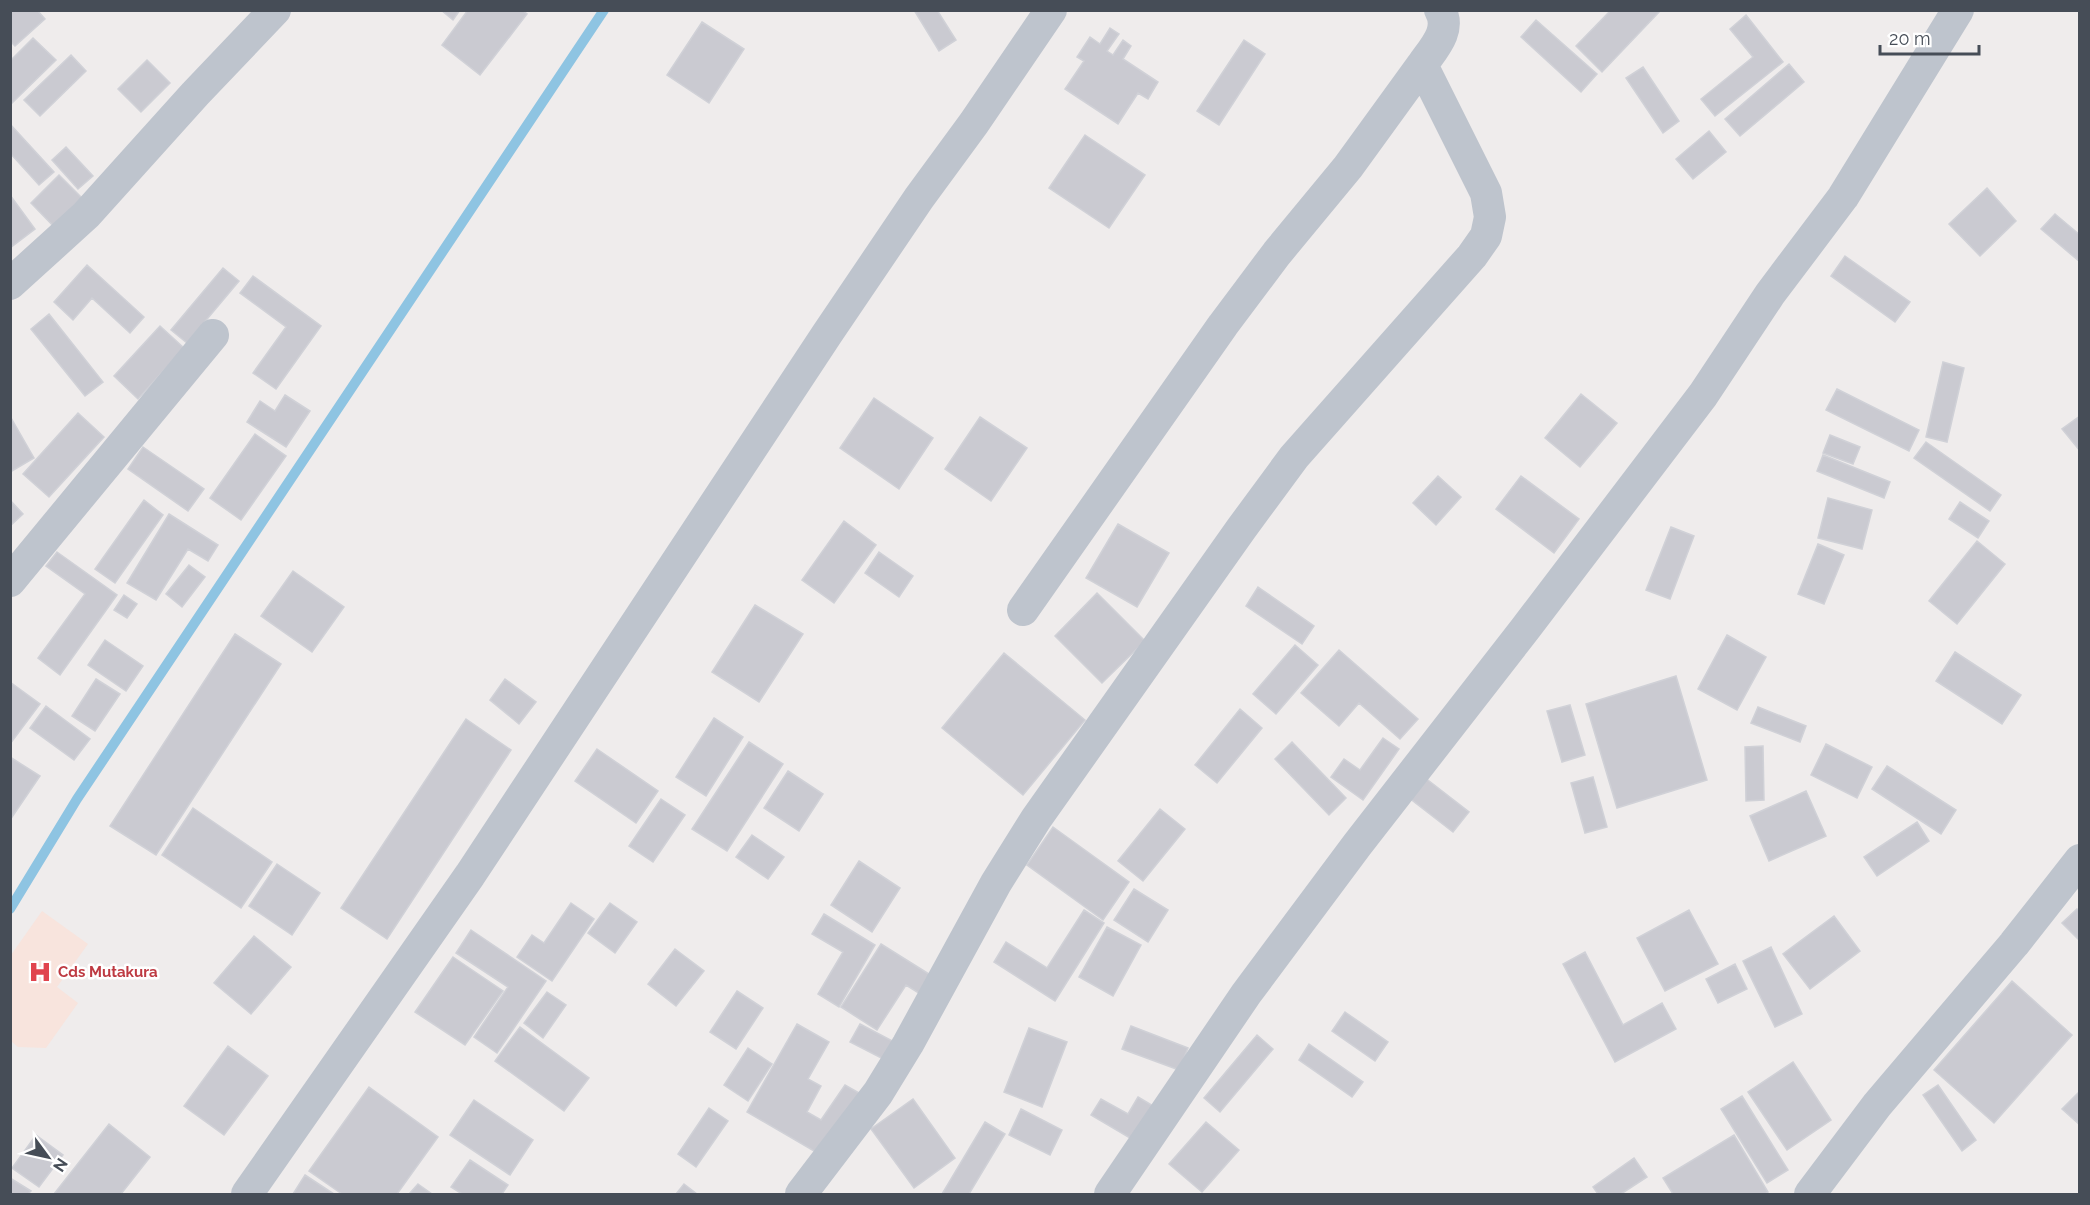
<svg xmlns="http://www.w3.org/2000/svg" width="2090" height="1205" font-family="Raleway,sans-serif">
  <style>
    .medical { fill: #f8e4dd }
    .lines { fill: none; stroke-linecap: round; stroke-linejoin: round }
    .stream { stroke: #8ec4e2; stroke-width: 10 }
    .building { fill: #cacad1; stroke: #d0d1d7; stroke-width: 1.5 }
    .minor { stroke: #bec4cd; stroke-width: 32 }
    .labels { text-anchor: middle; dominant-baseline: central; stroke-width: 5; stroke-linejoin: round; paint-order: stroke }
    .health-label { font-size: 15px; font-weight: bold; fill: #be3a42; stroke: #fff; text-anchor: start }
  </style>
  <rect width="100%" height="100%" fill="#efecec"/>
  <!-- medical -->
  <path class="medical" d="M42,911l46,33 -31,43 21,16 -32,45 -28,-1 -7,-6v-86z"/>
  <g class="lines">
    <!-- stream -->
    <path class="stream" d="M10,909l67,-110 527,-789"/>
  </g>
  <!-- building -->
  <path class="building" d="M10,10h27l8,9 -30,27 -5,-5z
    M441,10h19l-7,10z
    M468,10h54l5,4 -47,61 -38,-30z
    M914,10h23l19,30 -17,11z
    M1611,10h50l-59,62 -26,-26z
    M1746,15l37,47 -68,54 -14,-17 52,-42 -23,-28z
    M1536,20l61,54 -16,18 -60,-55z
    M702,22l42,27 -35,54 -42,-28z
    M1110,28l9,6 -12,17 6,4 10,-15 8,6 -8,13 35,23 -10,17 -10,-6 -20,31 -53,-35 19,-28 -7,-4 13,-20 10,7z
    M33,38l23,22 -46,45v-44z
    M1244,40l21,14 -46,71 -22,-14z
    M71,55l15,16 -46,45 -16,-16z
    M147,60l23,23 -29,29 -23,-23z
    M1789,64l15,18 -64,54 -15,-17z
    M1643,67l36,54 -16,12 -37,-55z
    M10,124l44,48 -15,13 -29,-32z
    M1709,131l17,21 -33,27 -17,-20z
    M1085,135l60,40 -36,53 -60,-40z
    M66,147l27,29 -15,13 -26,-29z
    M59,175l30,30 -29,28 -29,-30z
    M1987,188l29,33 -36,35 -31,-32z
    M10,195l25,34 -25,19z
    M2055,214l25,21v27l-39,-33z
    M1845,256l65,46 -15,20 -64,-46z
    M87,265l57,52 -14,16 -38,-35 -19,22 -19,-18z
    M223,268l16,13 -52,62 -16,-13z
    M253,276l68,50 -45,63 -23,-16 33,-46 -46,-34z
    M49,314l54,68 -18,14 -54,-67z
    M160,326l24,22 -46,51 -24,-23z
    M1943,362l21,6 -17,74 -21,-5z
    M1837,389l82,41 -10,21 -83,-41z
    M1581,394l36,29 -37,44 -35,-29z
    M285,395l25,16 -24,36 -39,-25 13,-21 15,10z
    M874,398l59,40 -34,51 -59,-41z
    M78,413l26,24 -55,60 -26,-23z
    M10,416l24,42 -22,13 -2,-4z
    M2080,416v35l-18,-22z
    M980,417l47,31 -36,53 -46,-32z
    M255,434l31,22 -45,64 -31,-22z
    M1830,435l30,12 -7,17 -30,-11z
    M1926,442l75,53 -11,16 -76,-53z
    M143,447l61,42 -16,22 -60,-42z
    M1823,455l67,27 -6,16 -67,-27z
    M1438,476l23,21 -25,28 -23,-22z
    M1521,476l58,43 -25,34 -58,-44z
    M1828,498l44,12 -10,39 -44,-11z
    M10,500l13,14 -13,12z
    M144,500l19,15 -48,68 -20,-14z
    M1960,502l29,19 -11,17 -29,-19z
    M169,514l49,31 -10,16 -20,-12 -32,51 -29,-17z
    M844,521l32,24 -42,58 -32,-23z
    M1118,524l51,29 -32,54 -51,-29z
    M1671,527l23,9 -24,63 -24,-9z
    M1977,541l28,23 -48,60 -28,-23z
    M1818,544l26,11 -20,49 -26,-10z
    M57,552l60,43 -57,80 -22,-17 47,-64 -39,-28z
    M879,552l34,24 -14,21 -34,-24z
    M189,565l16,12 -23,30 -16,-13z
    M293,571l51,36 -32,45 -51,-36z
    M1258,587l56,39 -12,18 -56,-38z
    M1097,593l48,48 -43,42 -47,-47z
    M124,595l13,9 -10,14 -13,-8z
    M755,605l48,29 -44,68 -47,-30z
    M235,634l46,30 -125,191 -46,-29z
    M1727,635l39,22 -29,53 -39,-21z
    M105,640l38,26 -17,25 -38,-26z
    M1295,645l23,20 -42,49 -23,-20z
    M1339,650l79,69 -18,20 -41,-36 -20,23 -38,-33z
    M1955,652l66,43 -19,29 -66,-43z
    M1004,653l81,67 -62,75 -81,-67z
    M1676,676l31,104 -90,28 -31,-104z
    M96,679l24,15 -25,37 -23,-15z
    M505,679l31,23 -17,22 -29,-24z
    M10,682l30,22 -30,40z
    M1570,705l15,50 -23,7 -15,-51z
    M46,706l44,33 -16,21 -44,-32z
    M1758,707l48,19 -6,16 -49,-19z
    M1240,709l22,19 -45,55 -22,-18z
    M714,718l29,19 -37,59 -30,-19z
    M466,719l45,31 -124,189 -46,-31z
    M1383,738l16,11 -36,51 -32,-23 13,-18 16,11z
    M749,742l34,22 -56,87 -35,-22z
    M1292,742l54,56 -17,17 -54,-56z
    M1826,744l46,23 -15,31 -46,-23z
    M1763,746l1,54 -18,1 -1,-54z
    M597,749l61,42 -22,32 -61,-42z
    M10,757l30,19 -30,44z
    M1887,766l69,44 -15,24 -69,-45z
    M788,771l35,23 -24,37 -35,-23z
    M1424,777l45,35 -16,20 -45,-35z
    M1593,777l14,50 -22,6 -14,-50z
    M1806,791l20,45 -57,25 -19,-45z
    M661,799l24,16 -32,47 -24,-16z
    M193,808l79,54 -31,46 -79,-53z
    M1160,809l25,20 -42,52 -25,-20z
    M1917,822l12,19 -52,35 -13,-19z
    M1053,827l76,55 -26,38 -76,-55z
    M752,835l32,22 -16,22 -32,-22z
    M859,861l41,27 -28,44 -41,-27z
    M277,864l43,29 -28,42 -43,-29z
    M1134,889l34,21 -20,32 -34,-22z
    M571,903l23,16 -42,62 -35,-24 15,-22 12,8z
    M610,903l27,19 -22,31 -27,-20z
    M2077,909l3,2v30l-18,-18z
    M1084,910l20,13 -49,78 -61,-39 12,-20 41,26z
    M1689,910l29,54 -53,27 -28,-53z
    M824,914l51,31 -36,62 -21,-13 25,-42 -31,-18z
    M1834,916l26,35 -50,38 -27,-35z
    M1107,927l34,18 -28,51 -34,-19z
    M471,930l75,51 -49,72 -23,-16 34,-50 -52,-34z
    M254,936l37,31 -40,47 -37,-31z
    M881,944l56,35 -12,18 -19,-12 -29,45 -36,-23z
    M1771,947l31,67 -27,13 -32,-66z
    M675,949l29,22 -28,35 -28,-22z
    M1585,952l38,73 39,-22 14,26 -61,33 -52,-98z
    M453,957l50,34 -38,54 -50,-33z
    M1735,964l12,25 -29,14 -12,-24z
    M2012,981l60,54 -78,88 -60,-53z
    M737,991l26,17 -27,41 -26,-17z
    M547,992l19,13 -23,33 -19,-15z
    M1345,1012l43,30 -13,19 -43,-30z
    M797,1024l32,18 -21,37 13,7 -14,26 14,8 24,-35 23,13 -42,60 -79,-46z
    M860,1024l42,22 -9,18 -43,-22z
    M1131,1026l57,22 -9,22 -57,-21z
    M520,1027l69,51 -25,33 -69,-50z
    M1029,1028l38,14 -25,65 -38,-15z
    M1257,1035l16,14 -53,63 -16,-14z
    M1309,1044l54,38 -11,15 -53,-37z
    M228,1046l40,30 -44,59 -40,-29z
    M748,1048l24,16 -24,37 -24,-16z
    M1793,1062l38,58 -44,30 -39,-58z
    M1938,1085l38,55 -14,11 -39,-56z
    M369,1087l69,50 -41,57h-55l-33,-23z
    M2080,1091v34l-18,-16z
    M1742,1096l46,74 -21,13 -46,-74z
    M1138,1097l17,10 -20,34 -44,-26 10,-16 27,15z
    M913,1099l42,59 -41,30 -43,-59z
    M474,1100l59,40 -23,35 -60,-40z
    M709,1108l19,13 -32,46 -18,-13z
    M1021,1109l41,21 -12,25 -41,-20z
    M985,1122l20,12 -36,60h-27z
    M1206,1122l33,28 -37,42 -33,-28z
    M109,1124l41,33 -29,37h-67z
    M36,1135l27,20 -24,32 -27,-19z
    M1734,1135l34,57 -3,2h-92l-10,-16z
    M1634,1158l13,19 -26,17h-23l-5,-7z
    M470,1160l38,25 -6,9h-40l-11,-7z
    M305,1175l29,19h-41z
    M10,1178l21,13 -3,3h-18z
    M418,1184l14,10h-23z
    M684,1184l13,10h-21z"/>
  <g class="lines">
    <!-- minor -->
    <path class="minor" d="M10,284l76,-69 109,-121 80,-84
      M10,581l203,-246
      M1023,610l200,-285 54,-72 71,-86 74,-102
      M247,1194l223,-319 357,-541 92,-136 55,-75 77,-113
      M801,1194l77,-101 30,-49 88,-161 40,-64 205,-290 53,-72 178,-201 14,-20 4,-19 -4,-24 -64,-128c11,-16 30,-35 18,-55
      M1110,1194l136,-200 111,-149 168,-216 178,-234 67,-101 73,-97 115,-187
      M1810,1194l67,-89 137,-161 66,-84"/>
  </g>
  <!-- icons -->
  <defs>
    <g id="hospital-bare" transform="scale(1.8)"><path d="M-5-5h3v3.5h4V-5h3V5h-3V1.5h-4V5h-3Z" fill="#e0444e" stroke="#fff" stroke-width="2.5" paint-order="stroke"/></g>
  </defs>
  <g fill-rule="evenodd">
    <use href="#hospital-bare" x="40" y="972"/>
  </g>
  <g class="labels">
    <!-- health labels -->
    <g class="health-label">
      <text x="58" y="972">Cds Mutakura</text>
    </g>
  </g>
  <!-- border -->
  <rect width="2090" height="1205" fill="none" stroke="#464d57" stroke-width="24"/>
  <!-- north arrow -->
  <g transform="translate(48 1157) rotate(123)" stroke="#ffffff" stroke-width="4.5" paint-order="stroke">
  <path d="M0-4.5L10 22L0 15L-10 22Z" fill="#464d57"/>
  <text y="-9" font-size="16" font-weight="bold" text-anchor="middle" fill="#464d57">N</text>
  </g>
  <!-- scale -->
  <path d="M1880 45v9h99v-9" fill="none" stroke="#464d57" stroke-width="3"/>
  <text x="1889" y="45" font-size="18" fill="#464d57" stroke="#ffffff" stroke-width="4.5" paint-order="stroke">20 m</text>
</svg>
